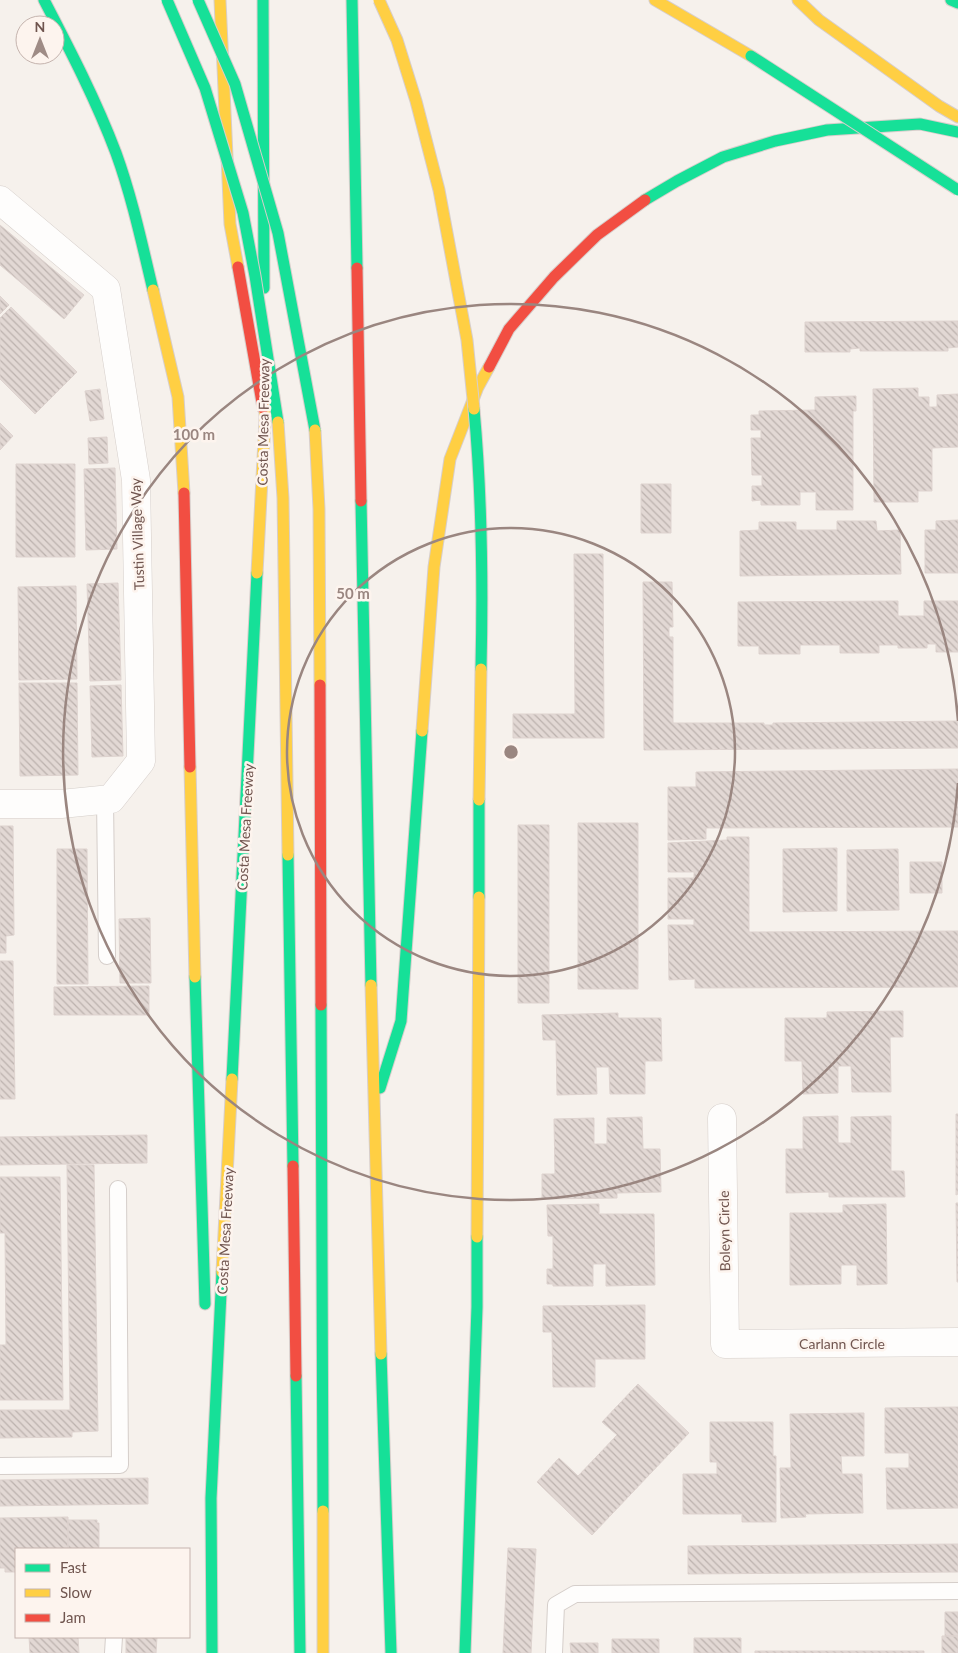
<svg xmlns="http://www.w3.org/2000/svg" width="958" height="1653" font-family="Lato,sans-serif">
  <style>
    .building { fill: url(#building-back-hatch); stroke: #ded3cf }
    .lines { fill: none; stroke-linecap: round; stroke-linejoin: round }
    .lane-casing { stroke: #d5ceca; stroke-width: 18 }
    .street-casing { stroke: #d5ceca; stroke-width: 29 }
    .fast-casing { stroke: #d7cecb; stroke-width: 13 }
    .slow-casing { stroke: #d7cecb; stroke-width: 13 }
    .jam-casing { stroke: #d7cecb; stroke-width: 13 }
    .lane { stroke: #fefdfc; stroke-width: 16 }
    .street { stroke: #fefdfc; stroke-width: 28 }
    .fast { stroke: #16e098; stroke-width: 11 }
    .slow { stroke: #ffcf43; stroke-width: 11 }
    .jam { stroke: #f24e42; stroke-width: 11 }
    .fast-bridge-casing { stroke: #d7cecb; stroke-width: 13; stroke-linecap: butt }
    .slow-bridge-casing { stroke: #d7cecb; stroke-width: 13; stroke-linecap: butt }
    .jam-bridge-casing { stroke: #d7cecb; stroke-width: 13; stroke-linecap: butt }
    .fast-bridge { stroke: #16e098; stroke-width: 11 }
    .slow-bridge { stroke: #ffcf43; stroke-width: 11 }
    .jam-bridge { stroke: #f24e42; stroke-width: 11 }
    .ring { fill: none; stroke: #9a8680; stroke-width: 2.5 }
    .labels { text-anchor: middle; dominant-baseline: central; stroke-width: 5; stroke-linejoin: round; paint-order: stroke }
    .street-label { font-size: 14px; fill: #70554f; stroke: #fdf4ee }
    .centre { fill: #9a8680; stroke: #fdf4ee; stroke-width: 2.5 }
    .ring-label { font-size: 15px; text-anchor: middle; font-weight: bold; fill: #9a8680; stroke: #fdf4ee; stroke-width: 5; stroke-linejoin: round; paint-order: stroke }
  </style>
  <defs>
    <pattern id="building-back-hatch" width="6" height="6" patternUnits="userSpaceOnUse" patternTransform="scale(1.25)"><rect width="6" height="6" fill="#e2d8d4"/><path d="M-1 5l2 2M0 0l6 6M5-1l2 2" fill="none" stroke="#bcb2ae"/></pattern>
  </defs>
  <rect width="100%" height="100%" fill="#f6f1ec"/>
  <!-- building -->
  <path class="building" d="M0,225l84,70 -20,24 -64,-54z
    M0,296l9,9 -9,9z
    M11,307l66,65 -42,42 -35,-35v-61z
    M958,321v26l-10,1v3h-88v-3l-10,1v3h-45v-30z
    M918,388v9h11v10h8v-12l21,-1v53l-26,1v43h-14v11h-44l-1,-113z
    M100,389l4,30 -14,2 -5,-30z
    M856,396v15h-3v99h-37v-18h-16v13h-39v-5l-9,1v-15h10v-11h-10l-1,-37h10v-8h-10v-15h8v-4l56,-1v-13z
    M0,423l13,13 -13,14z
    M107,437l1,26 -19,1 -1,-26z
    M16,464h59v93h-59z
    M115,468l2,81 -31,1 -2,-81z
    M641,484h30v49h-30z
    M958,520v53h-33v-43h11v-9z
    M837,521h39l1,10 23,-1 1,44 -161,2v-45l19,-1v-8h37v8h41z
    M574,554h29l1,184h-91v-24h62z
    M643,582h29l1,45h-4v10h4v86h91v2h9v-2l185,-2v27l-314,2z
    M118,583l3,97 -31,1 -3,-97z
    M76,586l1,93 -58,1 -1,-93z
    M898,601v15h26v-15h34v51h-22v-8h-9v4h-29v-3h-19v8h-39v-8h-40v9h-41v-8h-21v-44z
    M19,683h58l1,92 -58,1z
    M121,685l2,71 -31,1 -2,-71z
    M958,769v58l-252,1v11l-38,1v-53h28v-15z
    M578,823h60v166h-60z
    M518,825h31v178h-31z
    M0,826h13l1,109 -8,1v17h-6z
    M727,837h22v95l209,-1v56l-263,1v-9l-26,1 -1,-55h26v-6h-26v-41h26v-6h-26v-29l59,-3z
    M837,848v63l-54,1v-63z
    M57,849h30l1,135h-31z
    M898,849l1,61 -52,1v-61z
    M910,862h32v31h-32z
    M150,918l1,65h-31l-1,-64z
    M0,961h13l2,138h-15z
    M149,986v29h-95v-28z
    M903,1011v26h-13l1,55h-39l-1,-26h-13v27l-35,1 -1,-33h-17v-43h42v-6z
    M618,1013v5h43l1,43h-17v33h-35l-1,-27h-13l1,27 -40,1 -1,-55h-13l-1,-25z
    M956,1114h2v80l-2,1z
    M838,1116v27h13v-26l40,-1v55h13l1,26h-76v-5l-43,1v-44h17v-32z
    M642,1117l1,32h17l1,43 -44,1v5l-75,1v-25h13l-1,-55 40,-1v26h13v-26z
    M147,1135v28l-147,2v-28z
    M67,1165h27l4,266 -26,1v5l-72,1v-28h70z
    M0,1177h60l3,223h-63v-55h6l-1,-112h-5z
    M956,1203h2v79h-1z
    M599,1204v10h55l1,71 -49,1v-22h-13v22h-40v-2h-6v-15h6v-33h-5l-1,-31z
    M886,1204l1,80 -30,1v-20h-16v19l-51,1v-72h53v-8z
    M645,1305v54h-50v28h-42l-1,-55h-9v-26z
    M638,1384l51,49 -97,102 -55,-53 22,-24 19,18 39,-41 -15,-13z
    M958,1407v101l-71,1 -1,-41h23v-15h-24v-45z
    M864,1413v43h-23l1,18h20l1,39 -58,1 1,3 -25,1 -1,-50h11l-1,-54z
    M710,1422h63v34h3v66h-34v-8h-59v-40h34v-12h-7z
    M148,1478v26l-148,2v-26z
    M68,1517v32h-52v23h-11v-4h-5v-50z
    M68,1520h29v3h2v26h-31z
    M958,1544v28l-270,2v-28z
    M508,1548l28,1 -5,104h-28z
    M945,1612h13v24h-13z
    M942,1636h16v17h-16z
    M29,1637h49l1,16h-49z
    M126,1637h31l-1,16h-30z
    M694,1638h47v15h-47z
    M612,1639h47v14h-47z
    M570,1643h28v10h-27z
    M755,1651h169v2h-169z"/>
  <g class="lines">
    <!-- lane casing -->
    <g class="lane-casing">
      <path id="lane" d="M105,800l2,156
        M0,1466l120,-1 -2,-276
        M113,1653l1,-16
        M554,1653l2,-48 19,-11 383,-3"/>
    </g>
    <!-- street casing -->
    <g class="street-casing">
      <path id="street" d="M0,200l106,89 30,191 5,281 -30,38 -50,5h-61
        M722,1118l3,226 233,-2"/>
    </g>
    <!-- fast casing -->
    <g class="fast-casing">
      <path id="fast" d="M44,0c26,50 52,100 72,153 16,44 26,91 37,137
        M263,0l1,288
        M352,0l5,268
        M951,0l7,3
        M645,200l32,-19 46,-24 52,-16 52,-11 93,-6 38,8
        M361,501l10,484
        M479,897v-97
        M195,977l10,327
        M232,1079l25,-506
        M380,1088l21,-67 21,-290
        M381,1354l10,299
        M212,1653l-1,-155 11,-226
        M465,1653l12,-346v-70"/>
    </g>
    <!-- slow casing -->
    <g class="slow-casing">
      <path id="slow" d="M220,0l10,224 8,43
        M655,0l96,56
        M798,0l21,20 120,86 19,11
        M153,290l25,107 6,96
        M257,573l8,-152v-32
        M422,731l12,-164 16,-108 28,-72 11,-20
        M190,767l5,210
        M371,985l10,369
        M477,1237l2,-340
        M222,1272l10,-193"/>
    </g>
    <!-- jam casing -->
    <g class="jam-casing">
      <path id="jam" d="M238,267l25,141
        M357,268l4,233
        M489,367l20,-38 45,-52 43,-42 48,-35
        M184,493l6,274"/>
    </g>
    <!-- lane -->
    <use href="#lane" class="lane"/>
    <!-- street -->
    <use href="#street" class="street"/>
    <!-- fast -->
    <use href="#fast" class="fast"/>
    <!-- slow -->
    <use href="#slow" class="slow"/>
    <!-- jam -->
    <use href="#jam" class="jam"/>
    <!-- fast-bridge casing -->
    <g class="fast-bridge-casing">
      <path id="fast-bridge" d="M167,0l38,88 38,125 12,63 23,146
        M198,0l37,84 43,149 37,197
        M751,56l207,134
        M474,409c8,87 9,173 7,260
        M288,855l5,311
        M321,1005l2,506
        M296,1376l4,277"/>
    </g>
    <!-- slow-bridge casing -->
    <g class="slow-bridge-casing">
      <path id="slow-bridge" d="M379,0l18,40 19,61 23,89 28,150 7,69
        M278,422l5,76 5,357
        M315,430l4,79 1,176
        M479,800l2,-131
        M323,1511v142"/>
    </g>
    <!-- jam-bridge casing -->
    <g class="jam-bridge-casing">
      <path id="jam-bridge" d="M320,685l1,320
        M293,1166l3,210"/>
    </g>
    <!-- fast-bridge -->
    <use href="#fast-bridge" class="fast-bridge"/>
    <!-- slow-bridge -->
    <use href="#slow-bridge" class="slow-bridge"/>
    <!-- jam-bridge -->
    <use href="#jam-bridge" class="jam-bridge"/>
  </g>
  <!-- distance rings -->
  <g class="ring">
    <circle cx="511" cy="752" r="224"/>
    <path d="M958 783A448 448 0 1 1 958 721"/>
  </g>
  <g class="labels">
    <!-- street labels -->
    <g class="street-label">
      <text transform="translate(263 422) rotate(-89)">Costa Mesa Freeway</text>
      <text transform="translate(137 534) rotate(-92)">Tustin Village Way</text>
      <text transform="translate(245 827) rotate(-87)">Costa Mesa Freeway</text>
      <text transform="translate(225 1231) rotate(-87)">Costa Mesa Freeway</text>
      <text transform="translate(724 1231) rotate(-91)">Boleyn Circle</text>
      <text x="842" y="1343">Carlann Circle</text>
    </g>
  </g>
  <circle cx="511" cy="752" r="8" class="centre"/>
  <g class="ring-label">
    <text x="194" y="440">100 m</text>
    <text x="353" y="599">50 m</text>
  </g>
  <!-- legend -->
  <rect x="15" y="1548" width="175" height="90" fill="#fdf4ee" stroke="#c5b4ae"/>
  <rect x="25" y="1564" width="25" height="8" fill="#16e098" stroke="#c5b4ae"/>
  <text x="60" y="1573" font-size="15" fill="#70554f">Fast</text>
  <rect x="25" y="1589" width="25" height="8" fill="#ffcf43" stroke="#c5b4ae"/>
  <text x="60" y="1598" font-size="15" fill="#70554f">Slow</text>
  <rect x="25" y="1614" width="25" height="8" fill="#f24e42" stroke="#c5b4ae"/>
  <text x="60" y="1623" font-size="15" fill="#70554f">Jam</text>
  <!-- north arrow -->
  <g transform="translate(40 40)"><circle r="24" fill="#fdf4ee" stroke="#c5b4ae"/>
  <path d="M0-4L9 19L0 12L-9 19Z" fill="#9f8c86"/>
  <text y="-8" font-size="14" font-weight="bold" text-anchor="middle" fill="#70554f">N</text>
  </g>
</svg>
